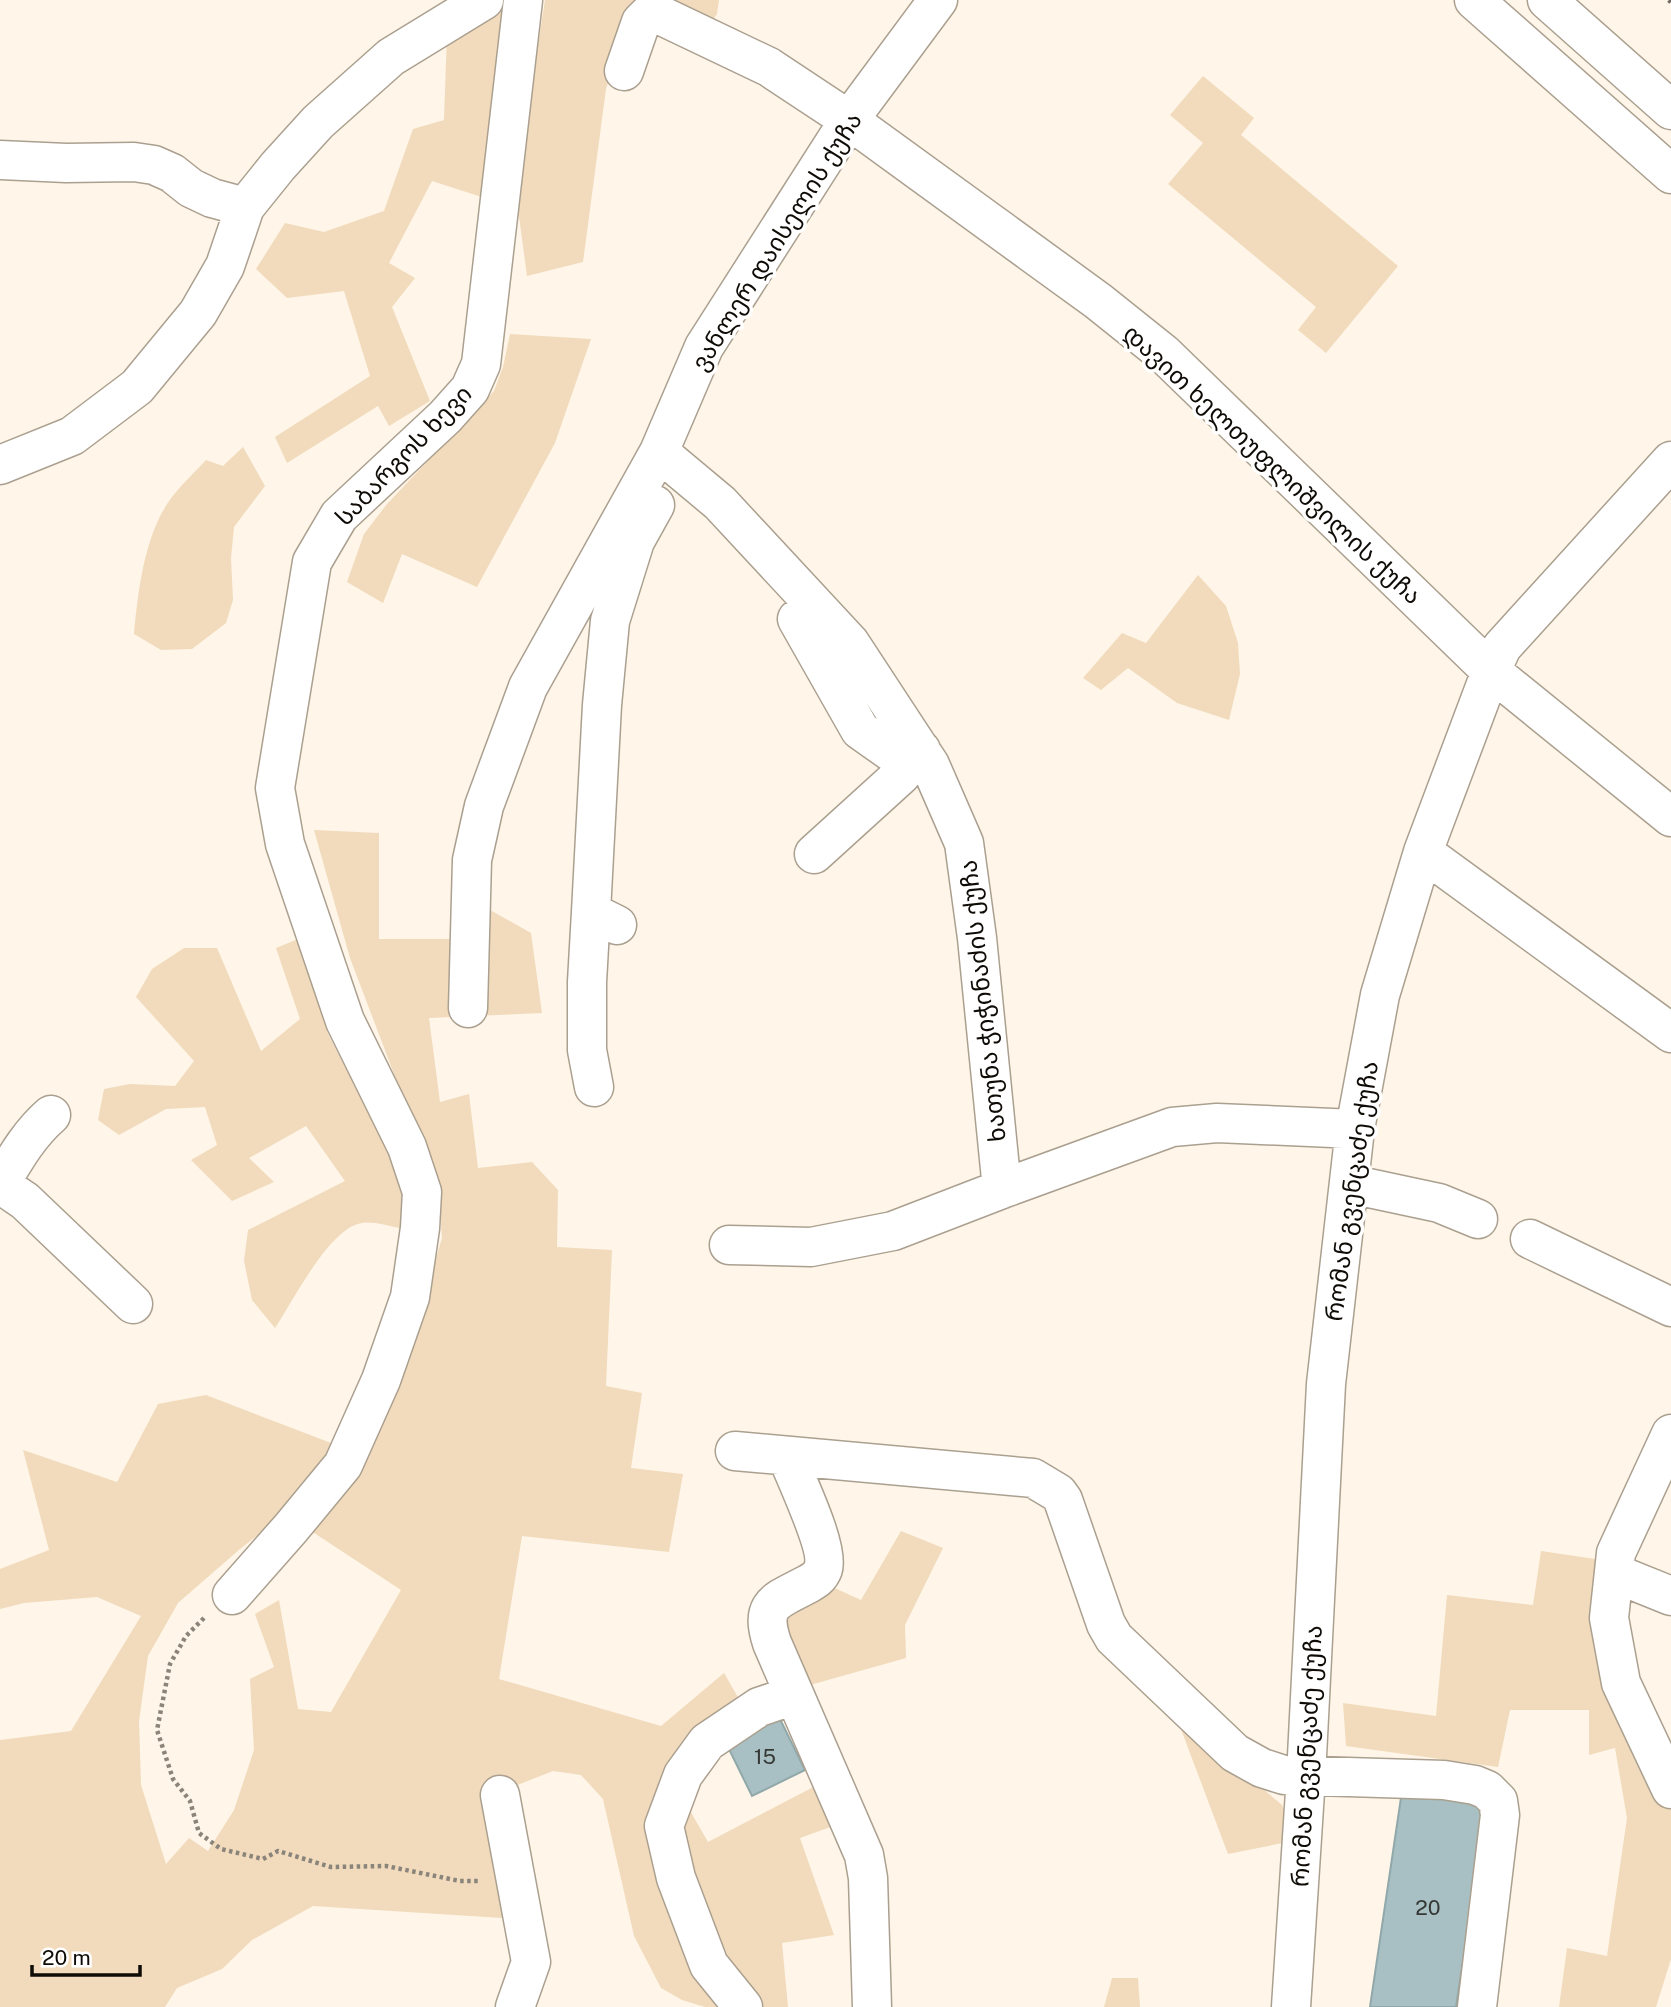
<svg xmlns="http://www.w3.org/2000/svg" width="1671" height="2007" font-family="'Public Sans','Noto Sans Georgian',sans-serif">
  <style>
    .green { fill: #f1dbbc }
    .building { fill: #a8c0c3; stroke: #90a8aa; stroke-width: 2 }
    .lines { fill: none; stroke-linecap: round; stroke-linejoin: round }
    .minor-casing { stroke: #aba08f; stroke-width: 41 }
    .major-casing { stroke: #aba08f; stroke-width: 41 }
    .path { stroke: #8b847b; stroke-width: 4.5; stroke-dasharray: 3.5 3.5; stroke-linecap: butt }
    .minor { stroke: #fff; stroke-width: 38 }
    .major { stroke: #fff; stroke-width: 38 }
    .rail { stroke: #6d665e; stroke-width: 5; stroke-dasharray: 12 12; stroke-linecap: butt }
    .labels { text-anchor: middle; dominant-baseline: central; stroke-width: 7; stroke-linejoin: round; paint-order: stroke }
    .number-label { font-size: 21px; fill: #353835 }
    .street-label { font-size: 24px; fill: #0f0b06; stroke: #fff }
  </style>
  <rect width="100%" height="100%" fill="#fff5e8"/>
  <!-- green -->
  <path class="green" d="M545,0h90l-29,89 -23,173 -56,14 -9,-67 5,-67z
    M670,0h49l-2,14 -13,18z
    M507,7l-19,192 -56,-18 -43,82 26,15 -23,29 38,94 -41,25 -11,-20 -91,57 -12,-26 95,-61 -26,-85 -57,7 -31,-29 29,-46 39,9 60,-21 29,-82 31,-9 3,-86 47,-26z
    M1203,76l51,42 -13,17 157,131 -72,87 -28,-23 18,-23 -148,-123 35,-41 -33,-28z
    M510,334l81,5 -36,104 -78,144 -75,-33 -19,49 -36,-21 17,-48 23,-30 107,-113 9,-24z
    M243,447l22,39 -31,41 -3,31 2,42 -7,23 -34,26 -31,1 -27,-16c4,-44 11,-102 38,-137 10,-13 23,-25 34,-37l17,6z
    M1198,575l28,31 12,37 2,31 -11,46 -52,-17 -49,-35 -27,22 -18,-12 39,-45 24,10z
    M314,830l65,3v106h82l19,-68 11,2 -1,37 41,23 11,80 -113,5 11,84 29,-8 9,74 54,-6 26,28 -1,57 55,3 -6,136 36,7 -11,75 52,6 -14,78 -147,-16 -23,143 162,47 63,-53 15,26 -74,68 43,75 115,-60 13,43 -36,13 34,97 -52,8 6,64h-83l-23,-7 -21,-12 -27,-52 -31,-137 -22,-24 -28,-4 -38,15 2,133 -204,-13 -61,34 -30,29 -45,19 -12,19h-165v-267l71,-9 70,-115 -44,-19 -73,6 -24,6v-40l49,-19 -26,-100 94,32 41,-78 48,-9 138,53 -54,62 -50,39 -62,54 -30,53 -9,65 2,64 25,79 23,-26 19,13 26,-41 20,-60 -4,-71 24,-12 -19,-53 24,-14 19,109 33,3 70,-122 -96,-63 110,-198 27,-91 -4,-48 -88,-232z
    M298,939l30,95 69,134 8,32 -5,28c-12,-2 -27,-7 -38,-5 -32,4 -69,78 -87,105l-23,-28 -8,-39 4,-31 97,-49 -39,-55 -57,32 25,24 -42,19 -41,-41 26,-15 -12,-38 -39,2 -47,26 -21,-15 6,-31 26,-5 45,2 19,-25 -58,-64 16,-28 32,-21h33l44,103 39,-32 -24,-71z
    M901,1531l42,17 -38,77 1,33 -103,29 -29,-65 54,-37 33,15z
    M1541,1551l61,9 69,245v154l-15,48h-97l8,-59 40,8 20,-138 -12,-70 -26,7v-45h-79l-12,57 -152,-21 -3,-43 93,13 11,-121 86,10z
    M1176,1716l106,89 16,35 -70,14z
    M1112,1978h26l2,29h-36z"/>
  <!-- building -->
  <path class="building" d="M778,1715l27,55 -53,26 -27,-55z
    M1402,1791l85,16 -31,200h-86z"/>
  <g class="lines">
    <!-- minor casing -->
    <g class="minor-casing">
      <path id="minor" d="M938,0l-89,120 -145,227 -45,105 61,51 130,140 80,122 34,78 13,95 25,251 170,-62 45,-4 138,6
        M624,71l17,-49 7,-7h12l109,52 80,53 249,181 65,52 328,318 180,146
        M0,160l66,3 68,-1 20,3 18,8 19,15 21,10 33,9
        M0,465l72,-29 65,-49 61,-74 27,-47 20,-59 33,-41 40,-44 73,-65 93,-57
        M797,619l63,111 34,24 27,-4
        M1423,852l248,181
        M814,854l87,-79 7,-11 1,-12
        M591,912l-4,70v68l7,37
        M617,925l-26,-13 11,-207 8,-84 25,-80 20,-36
        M468,1008l4,-148 12,-54 44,-119 131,-235
        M0,1184l25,17 108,103
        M0,1184c15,-25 29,-50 51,-69
        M1350,1184l89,19 39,16
        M1530,1239l141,68
        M729,1245l82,2 82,-16 109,-42
        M1671,1434l-55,119 -7,65 12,65 50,106
        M735,1451l298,27 25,15 5,7 43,124 8,14 121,115 27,15 22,7 160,5 31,5 12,5 11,11 2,14 -23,192
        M787,1456c9,23 43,93 36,113 -3,8 -8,11 -15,15 -32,17 -49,19 -36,59l92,212 4,23 4,129
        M1614,1573l57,23
        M232,1595l59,-67 52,-63 38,-85 29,-83 10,-69 2,-36 -15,-45 -62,-126 -60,-177 -10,-56 37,-226 27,-46 106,-99 25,-28 11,-25 42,-364
        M500,1795l31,167 -16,45
        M743,2007l-34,-42 -33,-87 -12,-52 19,-51 24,-33 52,-35 35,-12
        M1291,2007l15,-231 20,-392 29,-255 25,-134 43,-143 68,-181 11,-24 169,-186"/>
    </g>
    <!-- major casing -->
    <g class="major-casing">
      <path id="major" d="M1474,0l197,174
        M1547,0l124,110"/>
    </g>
    <!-- path -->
    <path class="path" d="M204,1618l-18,18 -16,28 -13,66 16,49 17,22 9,32 22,16 42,10 15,-8 53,16 55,-1 74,15h20"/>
    <!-- minor -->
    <use href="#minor" class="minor"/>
    <!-- major -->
    <use href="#major" class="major"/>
    <!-- rail -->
    <path class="rail" d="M1669,0l2,2"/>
  </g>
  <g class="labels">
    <!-- number labels -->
    <g class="number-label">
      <text x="765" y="1756">15</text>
      <text x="1428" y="1907">20</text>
    </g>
    <!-- street labels -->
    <g class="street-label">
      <text transform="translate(776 241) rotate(-58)">ვანლერ დაისელის ქუჩა</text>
      <text transform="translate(403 455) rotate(-46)">საბარგოს ხევი</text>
      <text transform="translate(1273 464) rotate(43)">დავით ხელთუფლიშვილის ქუჩა</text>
      <text transform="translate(982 1001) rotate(-96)">ხათუნა ჭიჭინაძის ქუჩა</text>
      <text transform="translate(1351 1191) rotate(-82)">რომან გვენცაძე ქუჩა</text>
      <text transform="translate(1306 1756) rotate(-87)">რომან გვენცაძე ქუჩა</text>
    </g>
  </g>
  <!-- scale -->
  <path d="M32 1965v10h108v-10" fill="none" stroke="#0f0b06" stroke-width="3.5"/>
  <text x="42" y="1965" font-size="21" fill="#0f0b06" stroke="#ffffff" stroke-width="5" paint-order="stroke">20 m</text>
</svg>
